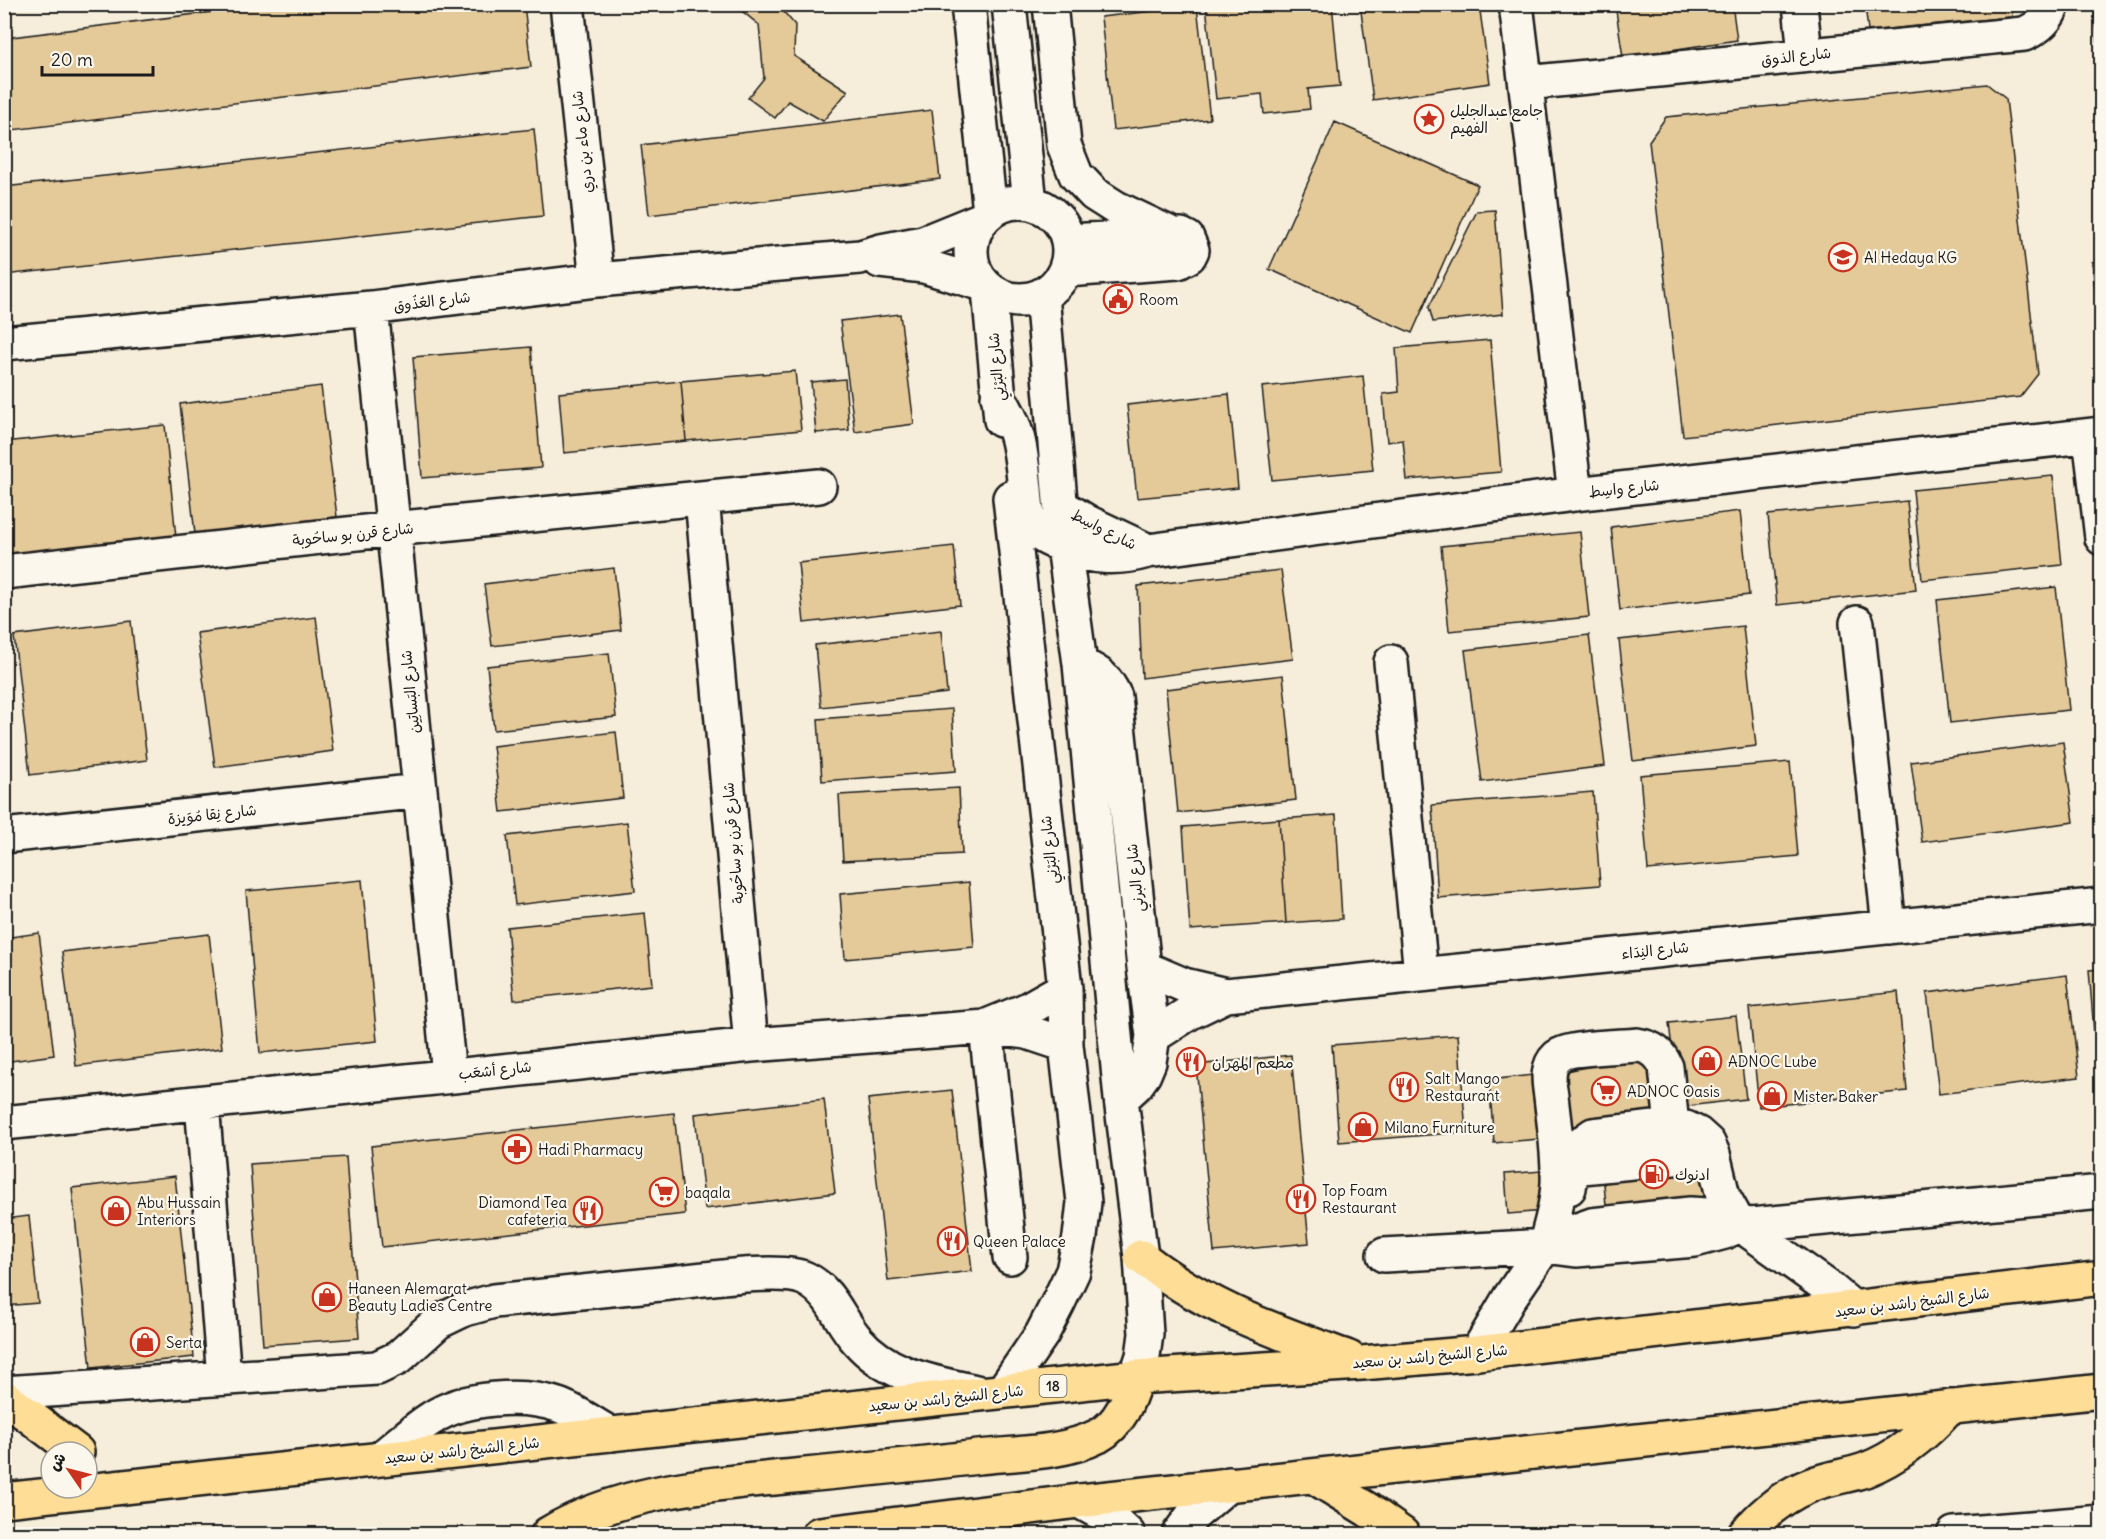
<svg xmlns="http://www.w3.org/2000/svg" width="2106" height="1539" font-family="Delius,'Playpen Sans Arabic',sans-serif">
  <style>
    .building { fill: #e4c999; stroke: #1c1c1c; stroke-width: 1.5 }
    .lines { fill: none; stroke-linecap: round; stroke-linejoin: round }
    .minor-casing { stroke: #1c1c1c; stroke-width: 38 }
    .major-casing { stroke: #1c1c1c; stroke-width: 38 }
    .minor { stroke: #fbf7ec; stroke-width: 33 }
    .major { stroke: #fedd96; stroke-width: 33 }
    .labels { text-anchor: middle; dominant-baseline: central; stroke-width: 4.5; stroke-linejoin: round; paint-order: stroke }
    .shield { fill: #fbf7ec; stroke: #5f5e5a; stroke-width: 1.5 }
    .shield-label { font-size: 14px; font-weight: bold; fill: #1c1c1c }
    .street-label { font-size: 15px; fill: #1c1c1c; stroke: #fbf7ec }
    .poi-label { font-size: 15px; fill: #1c1c1c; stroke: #fbf7ec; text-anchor: start }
  </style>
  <rect width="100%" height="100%" fill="#f6eedb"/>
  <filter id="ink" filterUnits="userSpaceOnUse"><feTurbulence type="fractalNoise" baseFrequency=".0167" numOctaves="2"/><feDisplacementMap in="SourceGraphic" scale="12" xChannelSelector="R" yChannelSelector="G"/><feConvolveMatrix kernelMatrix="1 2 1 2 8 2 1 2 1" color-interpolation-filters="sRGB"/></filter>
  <g filter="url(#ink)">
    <!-- building -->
    <path class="building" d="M276,4h248l7,63 -527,64v-93z
      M747,4h30l18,21 -1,31 54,35 -25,30 -35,-20 -13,17 -27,-20 16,-20 -5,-53 -17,-14z
      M1213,4h119l8,82 -32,3 2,20 -46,5 -2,-20 -46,5 -10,-94z
      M1360,4h119l11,79 -117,17z
      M1615,4h117l5,36 -114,17z
      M1865,4h146l1,13 -144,14z
      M2094,4h8v72z
      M1197,6l13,113 -97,11 -12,-113z
      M1987,84l19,15 32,275 -18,23 -337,39 -34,-295 17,-24z
      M932,110l8,69 -291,36 -8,-70z
      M1335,122l143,63 -66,148 -143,-64z
      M534,129l9,87 -539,59v-88z
      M1495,210l8,104 -70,8 -4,-15 48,-96z
      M2102,261v93l-10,-92z
      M900,314l14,110 -59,8 -15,-111z
      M1490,340l11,132 -94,8 -4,-40 -16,2 -4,-48 16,-2 -3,-44z
      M531,347l10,121 -119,10 -9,-121z
      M795,371l6,59 -115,11 -5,-60z
      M1363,376l10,94 -101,10 -10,-93z
      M845,379l4,51 -33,3 -5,-51z
      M681,381l5,60 -122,12 -5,-60z
      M321,386l16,131 -142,17 -15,-130z
      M1229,394l9,94 -101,10 -10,-93z
      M165,425l11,113 -172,17v-113z
      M2053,476l9,89 -140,15 -9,-90z
      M1907,501l9,89 -139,15 -9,-90z
      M1740,511l9,84 -129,15 -9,-83z
      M1580,532l9,85 -140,14 -8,-85z
      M954,546l6,59 -156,18 -6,-60z
      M614,568l7,62 -129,16 -8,-62z
      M1281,570l12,89 -151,19 -4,-92z
      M2056,587l13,123 -119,13 -13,-123z
      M316,617l17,134 -118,16 -18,-134z
      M131,621l16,139 -117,15 -16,-139z
      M1743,626l13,120 -123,15 -14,-121z
      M941,631l6,62 -126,14 -6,-62z
      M1589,635l16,131 -123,16 -17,-132z
      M609,653l7,64 -122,13 -7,-64z
      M4,674l7,63h-7z
      M1283,675l13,125 -118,13 -12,-124z
      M952,709l4,62 -134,10 -4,-62z
      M616,732l7,66 -122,14 -8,-66z
      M2063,742l11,80 -152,20 -11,-80z
      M1790,762l8,94 -150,14 -8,-95z
      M959,788l3,66 -119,7 -4,-66z
      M1593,792l7,93 -162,13 -6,-93z
      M1336,815l6,104 -56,4 -7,-104z
      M1279,819l7,104 -96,7 -7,-103z
      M627,822l8,69 -120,14 -8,-69z
      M362,880l15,161 -117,12 -14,-162z
      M969,882l5,65 -129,12 -5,-65z
      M645,913l7,72 -138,15 -7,-73z
      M39,933l15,122 -50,7v-124z
      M209,934l13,114 -146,18 -14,-114z
      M2102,969v113h-4l-9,-112z
      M2067,975l12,102 -140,17 -12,-101z
      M1898,992l9,99 -148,16 -10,-99z
      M1736,1016l10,83 -67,8 -10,-84z
      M1458,1035l8,97 -127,10 -7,-97z
      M1291,1055l18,188 -95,9 -18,-187z
      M1648,1055l7,60 -90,12 -8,-61z
      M1533,1075l6,64 -45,4 -5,-63z
      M952,1090l20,181 -84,10 -20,-182z
      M824,1099l11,94 -130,16 -10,-95z
      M674,1113l11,101 -303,33 -11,-101z
      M1702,1132l6,75 -101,9 -7,-74z
      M346,1157l13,181 -96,7 -13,-181z
      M1542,1171l3,40 -37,3 -3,-40z
      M175,1176l19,181 -103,11 -19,-180z
      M29,1216l9,87 -34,3v-87z"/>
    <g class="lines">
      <!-- minor casing -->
      <g class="minor-casing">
        <path id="minor" d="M567,4l30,276
          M968,4l22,208
          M1009,4l21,199
          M1050,4l14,141 12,30 18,19 22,14 59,28
          M1516,4l59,490
          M1800,4l5,51
          M1526,83l498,-49c14,-6 24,-14 29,-30
          M971 251a49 49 0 1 1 98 0a49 49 0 1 1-98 0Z
          M880,261l44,5 59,18
          M1066,270l112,-8 11,-6 3,-6 -5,-12 -6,-3 -113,6
          M989,290l12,130
          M1042,295l22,251 16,118 41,435 20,158 5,77 -3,22 -7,21
          M371,308l78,767
          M4,343l367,-35 226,-28 263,-23 21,-6 42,-8 59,-24
          M998,397c22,31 23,56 27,92 1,11 1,26 7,36 6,12 23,17 34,22 28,12 53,12 82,4l427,-57 527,-60
          M2090,436l12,102
          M702,498l49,547
          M1061,506l28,17 59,28
          M4,572l389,-43 426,-43
          M1857,623l32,304
          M1391,662l30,312
          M1080,664c19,9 26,13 35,33l29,271 9,68 -4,26 -5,12 -8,11 -15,14
          M4,836l416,-45
          M1144,968l40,17 42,10 876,-90
          M987,1026l39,-16 39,-22
          M986,1027l24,230
          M1153,1036l36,-23 37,-18
          M202,1103l22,275
          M4,1123l747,-78 235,-18 41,5 39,13
          M1572,1168l141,-14
          M1569,1188c4,-24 2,-39 24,-53l79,-9 14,2 12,6 10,9 5,11 10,42 15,27
          M1545,1246c6,-21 12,-42 13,-63 1,-29 -4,-58 -7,-87 -2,-13 -5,-29 6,-39 10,-10 64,-10 80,-12 15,2 23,8 29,22l6,59
          M1384,1255l161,-9 31,4 119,-10 30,-8 13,-9 13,2 351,-33
          M1477,1353l33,-56 35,-51 15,-10 32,-11 98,-11 17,1 31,8 91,65 25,21
          M1003,1391l39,-57 16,-31 15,-32 7,-34 4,-35 -18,-157 -1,-57 -55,-490
          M4,1393l373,-25 21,-10 40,-36 27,-13 29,-8c59,-6 118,-12 176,-18 29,-3 113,-16 136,-4 27,14 32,40 51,61 33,38 78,42 123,53
          M381,1458c17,-13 33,-29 51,-40 31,-21 91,-25 126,-13 18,6 36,20 53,29
          M1079,1501l33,18 16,15
          M1179,1534l14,-19 36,-31
          M1954,1534l148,-12"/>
      </g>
      <!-- major casing -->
      <g class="major-casing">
        <path id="major" d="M1141,1257c65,51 131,73 208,101
          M4,1397l73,55
          M1313,1476l55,34 34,24
          M4,1500l1132,-123 226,-14 115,-10 625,-75
          M548,1534c71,-43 155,-49 236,-57 64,-6 129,-12 194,-20 38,-4 84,-3 120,-21 22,-12 31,-36 38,-59
          M819,1534l260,-33 1023,-110
          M1745,1534c18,-21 39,-39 66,-49 17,-7 36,-9 54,-15 34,-13 61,-36 85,-63"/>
      </g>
      <!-- minor -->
      <use href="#minor" class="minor"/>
      <!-- major -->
      <use href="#major" class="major"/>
    </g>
  </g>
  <!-- icons -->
  <defs>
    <g id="sight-ring" transform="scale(1.5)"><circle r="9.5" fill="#fbf7ec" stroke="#c8321e" stroke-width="1.5"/><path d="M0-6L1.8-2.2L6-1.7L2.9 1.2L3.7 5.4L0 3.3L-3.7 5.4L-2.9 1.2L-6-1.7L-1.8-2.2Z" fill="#c8321e"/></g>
    <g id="school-ring" transform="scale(1.5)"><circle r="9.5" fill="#fbf7ec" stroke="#c8321e" stroke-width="1.5"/><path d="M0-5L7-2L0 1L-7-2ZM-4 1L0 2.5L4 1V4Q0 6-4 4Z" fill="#c8321e"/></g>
    <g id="civic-ring" transform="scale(1.5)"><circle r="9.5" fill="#fbf7ec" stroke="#c8321e" stroke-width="1.5"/><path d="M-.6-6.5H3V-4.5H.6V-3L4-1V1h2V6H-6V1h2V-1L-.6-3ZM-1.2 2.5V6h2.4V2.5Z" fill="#c8321e"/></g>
    <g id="shop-ring" transform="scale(1.5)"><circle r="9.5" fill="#fbf7ec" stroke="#c8321e" stroke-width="1.5"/><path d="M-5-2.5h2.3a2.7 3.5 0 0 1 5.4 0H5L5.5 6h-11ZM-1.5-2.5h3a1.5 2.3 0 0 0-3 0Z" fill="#c8321e"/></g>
    <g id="restaurant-ring" transform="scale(1.5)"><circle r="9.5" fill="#fbf7ec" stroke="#c8321e" stroke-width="1.5"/><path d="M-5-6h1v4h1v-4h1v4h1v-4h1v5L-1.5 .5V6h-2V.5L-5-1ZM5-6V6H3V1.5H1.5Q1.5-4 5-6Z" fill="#c8321e"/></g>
    <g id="supermarket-ring" transform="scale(1.5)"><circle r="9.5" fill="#fbf7ec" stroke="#c8321e" stroke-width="1.5"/><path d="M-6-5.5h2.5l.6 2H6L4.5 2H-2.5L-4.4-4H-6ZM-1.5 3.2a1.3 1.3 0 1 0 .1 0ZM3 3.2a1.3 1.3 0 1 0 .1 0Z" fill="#c8321e"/></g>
    <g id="pharmacy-ring" transform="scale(1.5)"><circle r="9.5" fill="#fbf7ec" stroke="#c8321e" stroke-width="1.5"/><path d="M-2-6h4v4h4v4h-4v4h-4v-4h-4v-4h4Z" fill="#c8321e"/></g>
    <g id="fuel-ring" transform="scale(1.5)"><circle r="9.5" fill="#fbf7ec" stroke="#c8321e" stroke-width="1.5"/><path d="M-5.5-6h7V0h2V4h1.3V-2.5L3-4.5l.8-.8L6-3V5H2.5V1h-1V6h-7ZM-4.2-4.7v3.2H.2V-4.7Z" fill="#c8321e"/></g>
  </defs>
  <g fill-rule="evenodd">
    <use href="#sight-ring" x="1429" y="119"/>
    <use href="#school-ring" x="1843" y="257"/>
    <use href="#civic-ring" x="1118" y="299"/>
    <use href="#shop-ring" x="1707" y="1061"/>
    <use href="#restaurant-ring" x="1191" y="1062"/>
    <use href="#restaurant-ring" x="1404" y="1087"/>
    <use href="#supermarket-ring" x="1606" y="1091"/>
    <use href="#shop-ring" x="1772" y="1096"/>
    <use href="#shop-ring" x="1363" y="1127"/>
    <use href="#pharmacy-ring" x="517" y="1149"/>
    <use href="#fuel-ring" x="1654" y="1174"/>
    <use href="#supermarket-ring" x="664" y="1192"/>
    <use href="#restaurant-ring" x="1301" y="1199"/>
    <use href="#shop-ring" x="116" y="1211"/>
    <use href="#restaurant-ring" x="588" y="1211"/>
    <use href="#restaurant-ring" x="952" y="1241"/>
    <use href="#shop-ring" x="327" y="1297"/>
    <use href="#shop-ring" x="145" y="1342"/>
  </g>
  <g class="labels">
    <!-- shield labels -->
    <rect class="shield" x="1039.5" y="1375" width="27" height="22" rx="4.5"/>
    <g class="shield-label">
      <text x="1053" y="1386">18</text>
    </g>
    <!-- street labels -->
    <g class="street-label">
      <text transform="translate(1796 56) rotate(-6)">شارع الذوق</text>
      <text transform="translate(582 142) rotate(-96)">شارع ماء بن دري</text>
      <text transform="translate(432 301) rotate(-7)">شارع العُذُوق</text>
      <text transform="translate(996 367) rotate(-95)">شارع البَرْنِي</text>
      <text transform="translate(1624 488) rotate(-6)">شارع واسِط</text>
      <text transform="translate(1104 529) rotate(27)">شارع واسِط</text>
      <text transform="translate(353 534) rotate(-6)">شارع قرن بو ساحُوبة</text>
      <text transform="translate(410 692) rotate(-96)">شارع البَساتِين</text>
      <text transform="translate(212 814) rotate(-6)">شارع نِقا مُوَيزة</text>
      <text transform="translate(733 843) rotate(-95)">شارع قرن بو ساحُوبة</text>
      <text transform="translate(1049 850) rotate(-96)">شارع البَرْنِي</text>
      <text transform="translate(1135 878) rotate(-96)">شارع البرني</text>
      <text transform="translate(1655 950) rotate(-6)">شارع النِدَاء</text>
      <text transform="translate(495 1070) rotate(-6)">شارع أشعَب</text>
      <text transform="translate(1912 1302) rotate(-7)">شارع الشيخ راشد بن سعيد</text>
      <text transform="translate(1430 1356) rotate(-5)">شارع الشيخ راشد بن سعيد</text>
      <text transform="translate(946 1398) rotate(-6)">شارع الشيخ راشد بن سعيد</text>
      <text transform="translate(462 1450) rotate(-6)">شارع الشيخ راشد بن سعيد</text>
    </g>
    <!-- poi labels -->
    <g class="poi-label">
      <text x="1450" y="110">جامع عبدالجليل<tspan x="1450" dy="17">الفهيم</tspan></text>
      <text x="1864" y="257">Al Hedaya KG</text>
      <text x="1139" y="299">Room</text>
      <text x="1728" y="1061">ADNOC Lube</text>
      <text x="1212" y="1062">مطعم المهران</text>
      <text x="1425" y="1078">Salt Mango<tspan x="1425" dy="17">Restaurant</tspan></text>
      <text x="1627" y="1091">ADNOC Oasis</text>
      <text x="1793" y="1096">Mister Baker</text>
      <text x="1384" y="1127">Milano Furniture</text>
      <text x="538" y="1149">Hadi Pharmacy</text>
      <text x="1675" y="1174">ادنوك</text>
      <text x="1322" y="1190">Top Foam<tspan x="1322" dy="17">Restaurant</tspan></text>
      <text x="685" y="1192">baqala</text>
      <text x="137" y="1202">Abu Hussain<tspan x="137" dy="17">Interiors</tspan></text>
      <text x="567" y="1202" text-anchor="end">Diamond Tea<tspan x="567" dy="17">cafeteria</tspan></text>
      <text x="973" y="1241">Queen Palace</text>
      <text x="348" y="1288">Haneen Alemarat<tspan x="348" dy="17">Beauty Ladies Centre</tspan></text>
      <text x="166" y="1342">Serta</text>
    </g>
  </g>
  <!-- margin -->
  <rect width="2106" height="1539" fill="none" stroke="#fbf7ec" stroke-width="24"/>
  <rect x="12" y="12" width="2082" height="1515" fill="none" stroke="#1c1c1c" stroke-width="2" filter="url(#ink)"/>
  <!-- north arrow -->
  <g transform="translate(69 1470) rotate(305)"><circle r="28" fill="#fbf7ec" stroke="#a29f99" stroke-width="1.5"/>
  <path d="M0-4.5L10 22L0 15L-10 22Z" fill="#c8321e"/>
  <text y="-9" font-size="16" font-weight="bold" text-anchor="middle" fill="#1c1c1c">ش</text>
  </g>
  <!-- scale -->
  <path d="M42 66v9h111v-9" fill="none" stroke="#1c1c1c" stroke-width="3"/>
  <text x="51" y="66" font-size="18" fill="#1c1c1c" stroke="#fbf7ec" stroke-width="4.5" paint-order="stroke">20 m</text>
</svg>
